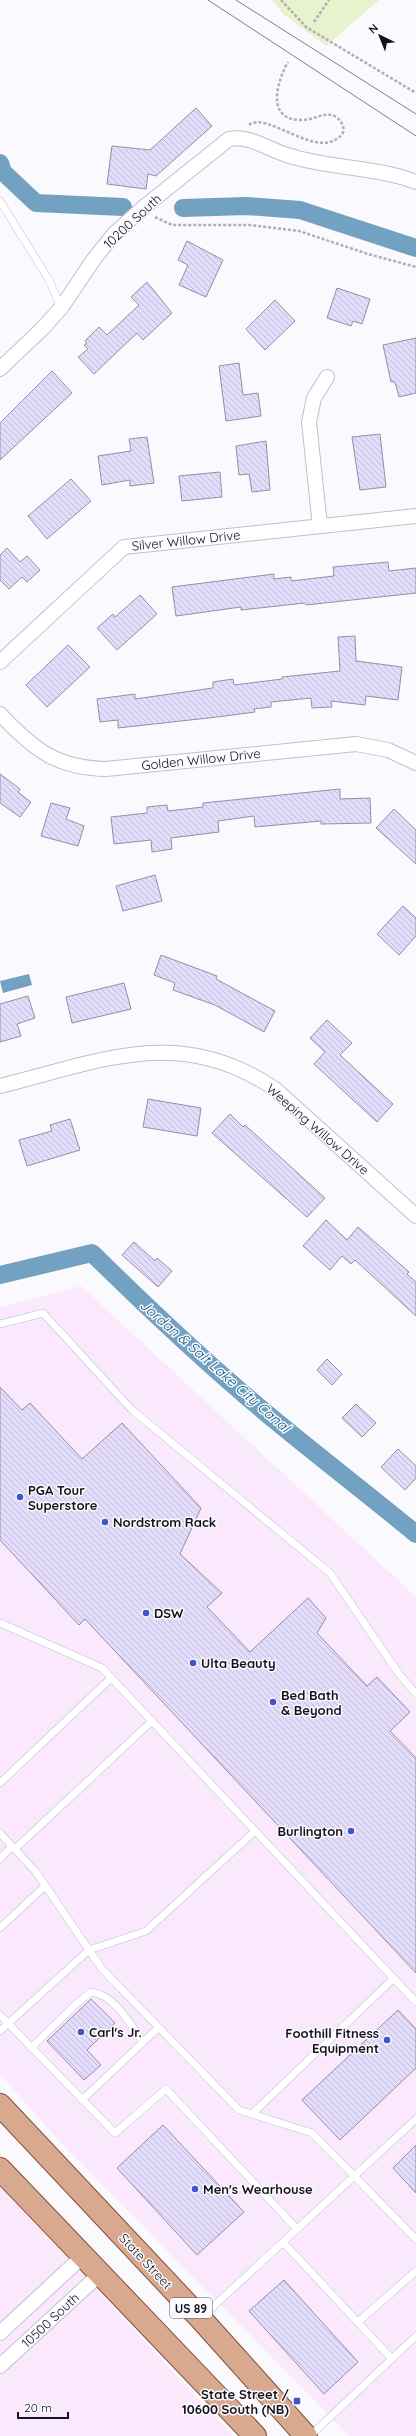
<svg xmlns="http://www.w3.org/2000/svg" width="416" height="2436" font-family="Quicksand,sans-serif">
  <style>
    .commercial { fill: #fae9fc }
    .park { fill: #e8f2cd }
    .water { fill: #72a1c1 }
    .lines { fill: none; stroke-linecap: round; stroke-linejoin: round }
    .canal { stroke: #72a1c1; stroke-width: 18 }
    .building { fill: url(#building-back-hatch); stroke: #958ea6 }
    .lane-casing { stroke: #c3bcd5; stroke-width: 8 }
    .street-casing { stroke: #c3bcd5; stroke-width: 16 }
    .primary-casing { stroke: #844e35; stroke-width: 24 }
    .path { stroke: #b0aeb4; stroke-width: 2.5; stroke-dasharray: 3 2; stroke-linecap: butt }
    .lane { stroke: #fff; stroke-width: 7 }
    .street { stroke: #fff; stroke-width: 14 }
    .primary { stroke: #d9a98f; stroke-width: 22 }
    .tram { stroke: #817f86; stroke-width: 1 }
    .poi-dot { fill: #3f55c8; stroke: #faf9fe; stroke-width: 1.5 }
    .labels { text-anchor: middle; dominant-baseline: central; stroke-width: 3; stroke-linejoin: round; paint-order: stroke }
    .shield { fill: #faf9fe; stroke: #59575e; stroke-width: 1 }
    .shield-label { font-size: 12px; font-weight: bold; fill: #14111a }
    .street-label { font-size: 13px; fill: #14111a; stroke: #faf9fe }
    .poi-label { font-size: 13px; font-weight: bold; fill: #14111a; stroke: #faf9fe; text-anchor: start }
    .water-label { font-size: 14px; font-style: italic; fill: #005983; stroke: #faf9fe }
  </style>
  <defs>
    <pattern id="building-back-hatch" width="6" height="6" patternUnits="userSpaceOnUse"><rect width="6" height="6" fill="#e3dcfa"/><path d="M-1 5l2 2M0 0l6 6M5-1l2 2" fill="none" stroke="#c2bcd6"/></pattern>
  </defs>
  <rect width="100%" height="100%" fill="#faf9fe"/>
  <!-- commercial -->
  <path class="commercial" d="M81,1286l335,311v839h-67l-297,-303 -52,-59v-767z
    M0,2186l233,250h-233z"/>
  <!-- park -->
  <path class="park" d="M272,0h107l-53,46 -43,-32z"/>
  <!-- water -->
  <path class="water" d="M29,974l3,11 -29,8 -3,-12z"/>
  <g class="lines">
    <!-- canal -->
    <path class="canal" d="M0,163l3,9 33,31 87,4
      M183,208l63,-2 54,4 116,38
      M0,1275l92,-22c59,58 120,116 185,169 46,38 93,74 139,112"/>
  </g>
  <!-- building -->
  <path class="building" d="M196,108l16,18 -56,50 -8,-2 -2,15 -39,-5 5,-38 38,4z
    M187,241l36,19 -17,37 -27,-12 9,-20 -10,-5z
    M147,282l25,31 -29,27 -6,-7 -43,41 -16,-17 10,-8 -4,-4 3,-2 -2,-2 14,-14 8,8 32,-30 -8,-8z
    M337,288l33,11 -8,25 -9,-3 -2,5 -24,-8z
    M275,300l20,21 -30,29 -19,-21z
    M416,338v55l-17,4 -4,-15h-4l-8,-37z
    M239,363l4,32 15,-2 3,23 -35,5 -7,-55z
    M52,371l20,22 -72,67v-37z
    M380,434l6,53 -26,3 -8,-53z
    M147,437l7,46 -24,3v-6l-28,5 -4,-29 33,-5 -2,-12z
    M266,441l4,49 -18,2 -3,-18 -10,1 -3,-29z
    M220,472l2,25 -40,4 -3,-25z
    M71,479l20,22 -44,38 -19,-23z
    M7,548l13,14 7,-6 13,14 -13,12 -5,-5 -13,12 -9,-9v-25z
    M388,562l1,9 27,-3v25l-110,12 -1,-2 -64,7v-3l-65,9 -4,-29 102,-13v5l17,-2v4l43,-5 -1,-9z
    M140,595l17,19 -40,36 -20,-22 16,-14 2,3z
    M355,636l1,25 46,6 -4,33 -32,-4 -1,9 -34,-4 1,6 -20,1 -1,-10 -40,4v5l-17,2 1,3 -38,5 -99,11v-8l-18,2 -3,-23 38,-5v5l78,-11v-6l20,-3 1,6 48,-6v-2l58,-6 -2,-34z
    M68,645l22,22 -43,40 -21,-22z
    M0,774l20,15 -2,3 13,10 -11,15 -20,-14z
    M340,789v10l30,-1 1,25 -50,1v-3l-66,6 -1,-11 -36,5 1,11 -48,6 1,11 -20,3 -1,-12 -37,4 -3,-27 36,-4v-6l20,-2 1,6 35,-4v-4z
    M51,803l19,5 -4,11 18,7 -6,20 -37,-10z
    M394,809l22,21v34l-40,-36z
    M155,875l7,26 -39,10 -7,-25z
    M403,906l13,12v18l-17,19 -22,-21z
    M161,955l56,21 -1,3 59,32 -11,21 -49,-27 -42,-15 2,-7 -21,-8z
    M124,983l7,26 -59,14 -6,-26z
    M28,996l7,22 -18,6 4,12 -21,6v-38z
    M327,1020l25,23 -12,12 53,49 -16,18 -63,-58 11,-12 -15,-14z
    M148,1099l53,9 -4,28 -54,-9z
    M230,1114l13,13 2,-2 80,73 -18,19 -95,-84z
    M70,1119l10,31 -53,16 -8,-26 33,-9 -2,-6z
    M326,1220l21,20 11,-13 51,45 -2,2 9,8v34l-61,-56 -4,4 -9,-8 -12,14 -27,-24z
    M134,1242l21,19 2,-3 15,13 -14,16 -36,-32z
    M327,1359l15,15 -10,11 -15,-15z
    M0,1387l22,23 8,-7 52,56 40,-36 79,85 -21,46 42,39 -15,14 43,45 58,-54 18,20 -9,15 50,53 10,-9 33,35 -20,19 26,27v215l-331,-354 -6,6 -79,-85z
    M356,1404l20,19 -14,14 -20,-19z
    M398,1449l18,17v12l-11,12 -24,-23z
    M91,1999l24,24 -28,27 14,15 -17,15 -37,-39z
    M398,2010l18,19v39l-76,72 -38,-40z
    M163,2125l81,87 -47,43 -80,-87z
    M416,2145v48l-23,-25z
    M284,2280l74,82 -34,32 -75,-83z"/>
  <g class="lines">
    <!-- lane casing -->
    <g class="lane-casing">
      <path id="lane" d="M0,201l49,79 12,28
        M0,1324l43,-11 89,97 198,163 69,101 17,20
        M0,1623l102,45 314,334
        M0,1783l111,-105
        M0,1833l36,39 66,97 137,141 73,23 104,106
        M15,1849l137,-128
        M0,1859l12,-13
        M0,1928l45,-42
        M0,2015l115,118 51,-44 131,140
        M0,2031l89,-81 57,-19 109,-100
        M31,2048l45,-44 15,-12c23,2 40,33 52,50
        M82,2100l76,-72
        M252,2114l142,-136
        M283,2242l109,117
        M202,2317l214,-198
        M358,2322l58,-51
        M310,2436l106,-100"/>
    </g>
    <!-- street casing -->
    <g class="street-casing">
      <path id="street" d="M0,369l43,-41 18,-20 33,-49 20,-25 30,-27 85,-68c20,-4 39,10 58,16 42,14 87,11 129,27
        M320,526l-11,-104 5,-24 13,-21
        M0,662l124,-115 292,-31
        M0,714c33,35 56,54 106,55l250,-25 32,6 28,13
        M0,1086c101,-25 180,-62 275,3l141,127
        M0,2333l83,-77
        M0,2366l100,-92"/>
    </g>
    <!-- primary casing -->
    <g class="primary-casing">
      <path id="primary" d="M0,2105l201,214 105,117
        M0,2169l255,267"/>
    </g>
    <!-- path -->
    <path class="path" d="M281,0l25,27 110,66
      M314,22l15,-22
      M249,125c19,-15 71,39 94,8 2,-8 -3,-14 -10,-18 -11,-2 -20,5 -31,5 -37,1 -25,-39 -14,-58
      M155,217l17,8h78l49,6 69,23 48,13"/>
    <!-- lane -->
    <use href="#lane" class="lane"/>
    <!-- street -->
    <use href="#street" class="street"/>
    <!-- primary -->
    <use href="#primary" class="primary"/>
    <!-- tram -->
    <path class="tram" d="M208,0l208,136
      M236,0l180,114"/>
  </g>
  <!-- markers -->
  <g class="poi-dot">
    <circle cx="20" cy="1497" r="4"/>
    <circle cx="105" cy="1522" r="4"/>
    <circle cx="146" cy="1613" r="4"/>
    <circle cx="193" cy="1663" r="4"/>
    <circle cx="273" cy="1702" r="4"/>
    <circle cx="351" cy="1831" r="4"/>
    <circle cx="81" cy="2032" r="4"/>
    <circle cx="387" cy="2040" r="4"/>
    <circle cx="195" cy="2189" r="4"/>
    <rect x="293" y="2397" width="8" height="8" rx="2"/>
  </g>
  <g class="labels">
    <!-- shield labels -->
    <rect class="shield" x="170" y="2298" width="42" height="20" rx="3"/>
    <g class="shield-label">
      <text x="191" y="2308">US 89</text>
    </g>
    <!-- street labels -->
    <g class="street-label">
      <text transform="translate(132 221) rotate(-43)">10200 South</text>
      <text transform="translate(186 540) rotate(-6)">Silver Willow Drive</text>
      <text transform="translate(201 759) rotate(-6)">Golden Willow Drive</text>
      <text transform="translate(318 1129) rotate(41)">Weeping Willow Drive</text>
      <text transform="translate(146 2261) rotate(47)">State Street</text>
      <text transform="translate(50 2320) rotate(-43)">10500 South</text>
    </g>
    <!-- poi labels -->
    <g class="poi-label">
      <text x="28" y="1490">PGA Tour<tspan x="28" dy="15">Superstore</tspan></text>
      <text x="113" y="1522">Nordstrom Rack</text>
      <text x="154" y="1613">DSW</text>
      <text x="201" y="1663">Ulta Beauty</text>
      <text x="281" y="1695">Bed Bath<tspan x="281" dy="15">&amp; Beyond</tspan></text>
      <text x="343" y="1831" text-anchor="end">Burlington</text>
      <text x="89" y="2032">Carl's Jr.</text>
      <text x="379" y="2033" text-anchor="end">Foothill Fitness<tspan x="379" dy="15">Equipment</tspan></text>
      <text x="203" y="2189">Men's Wearhouse</text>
      <text x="289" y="2394" text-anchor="end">State Street /<tspan x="289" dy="15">10600 South (NB)</tspan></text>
    </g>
    <!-- water labels -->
    <g class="water-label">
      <text transform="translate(215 1366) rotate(41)">Jordan &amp; Salt Lake City Canal</text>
    </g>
  </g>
  <!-- north arrow -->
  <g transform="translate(380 36) rotate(317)" stroke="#faf9fe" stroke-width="3" paint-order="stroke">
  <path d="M0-3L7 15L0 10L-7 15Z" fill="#14111a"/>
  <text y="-6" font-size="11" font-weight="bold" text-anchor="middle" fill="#14111a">N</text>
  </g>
  <!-- scale -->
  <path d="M18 2412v6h50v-6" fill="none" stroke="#14111a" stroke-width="2"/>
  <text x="24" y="2412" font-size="12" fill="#14111a" stroke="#faf9fe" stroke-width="3" paint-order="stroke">20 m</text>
</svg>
